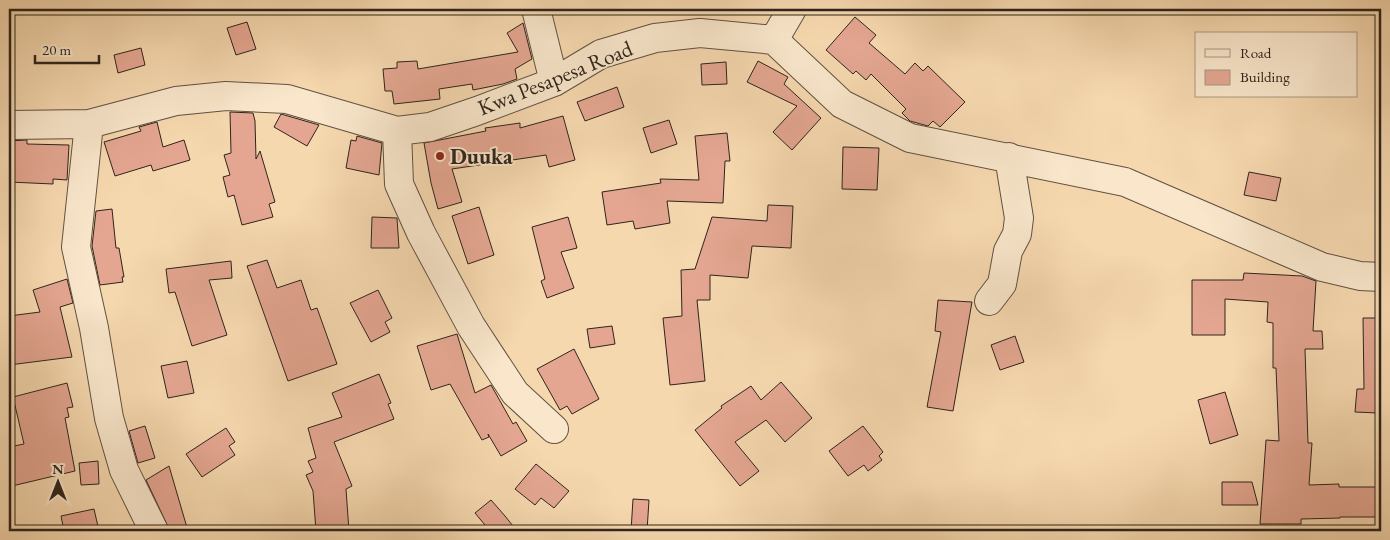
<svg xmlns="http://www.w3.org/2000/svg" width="1390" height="540" font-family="'EB Garamond',serif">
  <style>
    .building { fill: #e4a691; stroke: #2f241c }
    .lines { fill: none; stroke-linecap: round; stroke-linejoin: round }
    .minor-casing { stroke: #615141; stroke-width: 30 }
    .minor { stroke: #f9e6cb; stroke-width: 28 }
    .poi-dot { fill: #8f2418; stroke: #f9e6cb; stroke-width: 2 }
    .labels { text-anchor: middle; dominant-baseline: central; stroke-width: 4; stroke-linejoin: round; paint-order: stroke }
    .street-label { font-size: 22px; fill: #2f241c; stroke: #f9e6cb }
    .poi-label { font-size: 22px; font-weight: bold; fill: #2f241c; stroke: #f9e6cb; text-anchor: start }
  </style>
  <rect width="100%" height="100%" fill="#f6d8af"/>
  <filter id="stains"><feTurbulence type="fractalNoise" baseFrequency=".004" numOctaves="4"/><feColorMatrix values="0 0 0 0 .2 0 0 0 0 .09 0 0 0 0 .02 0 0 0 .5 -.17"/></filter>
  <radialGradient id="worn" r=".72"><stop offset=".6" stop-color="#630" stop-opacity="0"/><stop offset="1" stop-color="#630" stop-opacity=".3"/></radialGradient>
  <!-- building -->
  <path class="building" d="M855,17l21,18 -7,8 36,31 10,-11 8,8 5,-5 37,36 -25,25 -7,-6 -5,5 -18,-5 -8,-8 4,-4 -35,-35 -5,6 -10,-9 -3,3 -27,-24z
    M247,22l9,27 -20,6 -9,-27z
    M523,23l9,36 -17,10 2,10 -14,5 -30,6 -1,-6 -33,5 1,10 -46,5 -2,-13h-7l-2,-22 14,-1v-6l20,-1 1,8 100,-17 -11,-19z
    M141,48l4,17 -27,8 -4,-18z
    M758,61l30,16 -4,7 37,34 -29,32 -19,-18 24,-26 -50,-24z
    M726,62l1,22 -25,1 -1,-21z
    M617,87l7,20 -39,14 -8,-19z
    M230,112l23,1 2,8 1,38 4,-8 15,51 -6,2 4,13 -31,8 -8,-30 -6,2 -5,-20 7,-2 -6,-20 7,-2z
    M281,114l38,11 -12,21 -33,-19z
    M563,116l12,44 -26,7 -3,-12 -94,14 10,33 -24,7 -7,-26 -7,-40 62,-12 -1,-3 35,-5v5z
    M669,120l8,24 -26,9 -8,-25z
    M157,122l6,25 21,-7 6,20 -37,11 -2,-6 -36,11 -11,-34 37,-11 -2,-4z
    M727,133l3,28h-5l-2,42 -56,-2 3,22 -35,6 -2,-8 -26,4 -5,-33 59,-9 -1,-4 39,1 -4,-44z
    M357,136l25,7 -3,32 -33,-7 5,-28 5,1z
    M27,140v4l42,1 -2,35 -14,-1v5l-44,-2v-41z
    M843,147l36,1 -2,42 -35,-1z
    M1249,172l32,6 -5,23 -32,-6z
    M768,205l25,1 -2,42 -39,-2 -4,32 -38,-3v25h-13l8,81 -35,4 -7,-67 19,-2 -1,-46 14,-1 17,-52 55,4z
    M479,207l15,48 -26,9 -16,-48z
    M112,209l4,39h3l5,29h-2l1,5 -23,3 -8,-39 4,-35z
    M372,217l25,1 2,30h-28z
    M568,217l9,31 -16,4 13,36 -27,10 -6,-17 4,-2 -13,-52z
    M267,260l10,28 24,-8 10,30 6,-2 20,56 -49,17 -41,-115z
    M231,261l1,17 -23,2 18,55 -35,11 -17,-54 -6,1 -3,-24z
    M1244,273l58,3 14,5 -3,50h9l1,18h-18l3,94h4l-3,42 30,-1v3h42v30h-41v1l-39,1v5h-41l6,-84 13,1 -3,-73h-3v-45l-6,-1 1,-20 -43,-3v36h-33v-55h51z
    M67,279l6,24 -13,4 12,50 -63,8v-49l31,-4 -7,-22z
    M378,290l14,28 -7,4 5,10 -19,10 -21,-39z
    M938,300l34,2 -19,109 -26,-4 14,-75 -6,-1z
    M1363,318h18v61h-2l-2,34 -22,-1 2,-23h7z
    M612,326l3,18 -25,4 -3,-19z
    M457,334l18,59 16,-8 22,39 3,-2 11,19 -26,15 -13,-22 1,3 -7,3 -32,-56 -19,6 -14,-44z
    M1015,336l9,26 -24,8 -9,-25z
    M574,349l25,50 -27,15 -5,-8 -7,4 -23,-41z
    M187,361l7,32 -26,5 -7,-32z
    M379,374l12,29 -3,1 6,15 -60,23 18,44 -6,3 3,42h-33l-3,-40 -7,-16 7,-3 -5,-11 8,-3 -8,-30 34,-11 -10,-24z
    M781,382l31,36 -27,24 -19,-22 -31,22 24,29 -19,15 -45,-56 27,-22 -1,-2 30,-20 10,14z
    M67,383l6,24 -6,1 2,9 -4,1 10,53 -63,15 -3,-39 15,-3 -11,-47z
    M1225,392l13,43 -28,9 -12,-44z
    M145,426l10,32 -17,5 -9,-32z
    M863,426l20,26 -4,4 3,4 -14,11 -4,-6 -16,11 -19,-25z
    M226,428l9,14 -6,4 6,9 -33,22 -16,-23z
    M98,461l1,23 -18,1 -2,-22z
    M536,464l33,27 -15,17 -13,-10 -6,7 -20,-16z
    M169,466l19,65h-18l-24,-51z
    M1222,482h30l6,23h-36z
    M633,499l16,1 -2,31h-16z
    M491,500l14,16 12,15h-27l-15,-18z
    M94,509l5,22h-35l-3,-15z"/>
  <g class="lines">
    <!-- minor casing -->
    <g class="minor-casing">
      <path id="minor" d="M536,9l18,73
        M774,40l68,64 68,34 215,44 197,85 38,9 21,1
        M89,124l-13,123 18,81 15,90 15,52 30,61
        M9,125l80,-1 87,-23 50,-5 61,3 110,32 33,-4 47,-16 77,-29 47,-28 54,-16 45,-5 74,7 18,-31
        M397,131l2,53 22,49 50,93 44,67 39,36
        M989,301l13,-17 6,-33 9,-17 2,-16 -10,-61"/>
    </g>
    <!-- minor -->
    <use href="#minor" class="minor"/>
  </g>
  <!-- markers -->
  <circle class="poi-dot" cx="440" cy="156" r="5"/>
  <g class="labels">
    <!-- street labels -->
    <g class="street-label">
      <text transform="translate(555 78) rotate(-22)">Kwa Pesapesa Road</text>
    </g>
    <!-- poi labels -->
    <g class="poi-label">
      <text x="450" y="156">Duuka</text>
    </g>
  </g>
  <!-- margin -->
  <rect width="1390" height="540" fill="none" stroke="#f6d8af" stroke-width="30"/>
  <rect x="10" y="10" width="1370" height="520" fill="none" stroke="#2f241c" stroke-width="2.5"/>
  <rect x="15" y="15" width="1360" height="510" fill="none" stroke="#2f241c"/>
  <!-- legend -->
  <rect x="1195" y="32" width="162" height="65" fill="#f9e6cb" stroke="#a89885"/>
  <rect x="1205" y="49" width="25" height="8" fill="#f9e6cb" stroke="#a89885"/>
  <text x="1240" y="58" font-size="15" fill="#2f241c">Road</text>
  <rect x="1205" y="70" width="25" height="15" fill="#e4a691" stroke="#a89885"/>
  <text x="1240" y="82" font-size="15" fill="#2f241c">Building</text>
  <!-- north arrow -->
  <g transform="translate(58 482)" stroke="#f9e6cb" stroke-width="4" paint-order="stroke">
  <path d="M0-4L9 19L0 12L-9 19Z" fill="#2f241c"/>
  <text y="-8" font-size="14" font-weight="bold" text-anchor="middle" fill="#2f241c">N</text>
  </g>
  <!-- scale -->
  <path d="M35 55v8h64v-8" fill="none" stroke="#2f241c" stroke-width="2.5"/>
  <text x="42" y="55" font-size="15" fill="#2f241c" stroke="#f9e6cb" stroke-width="4" paint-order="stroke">20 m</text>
  <rect width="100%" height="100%" filter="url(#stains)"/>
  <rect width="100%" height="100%" fill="url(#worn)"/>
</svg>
